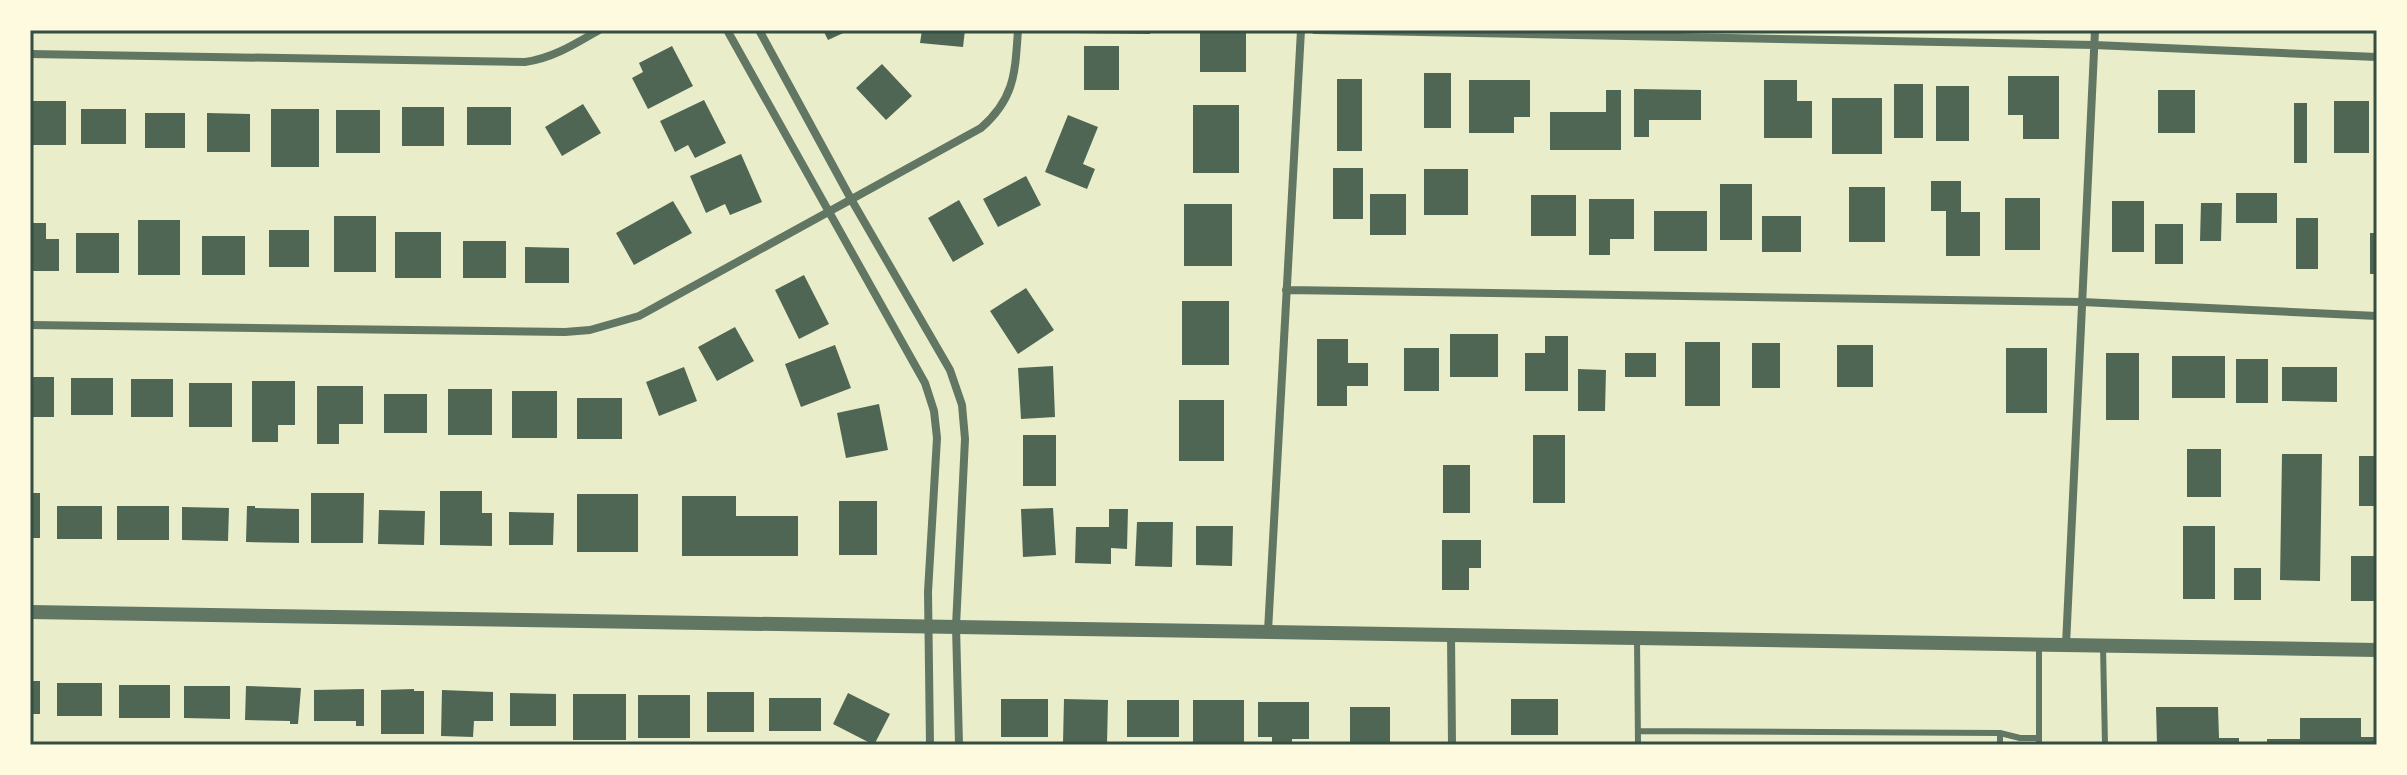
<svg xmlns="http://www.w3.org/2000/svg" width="2407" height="775" font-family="Literata,serif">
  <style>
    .building { fill: #4f6655 }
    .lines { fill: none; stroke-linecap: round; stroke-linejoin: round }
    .service { stroke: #617663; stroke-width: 6 }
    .minor { stroke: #617663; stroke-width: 8 }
    .tertiary { stroke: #617663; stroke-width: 14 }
    .neatline { fill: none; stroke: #344e41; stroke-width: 3 }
  </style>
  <rect width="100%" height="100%" fill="#e9edc9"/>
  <!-- building -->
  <path class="building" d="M823,30h27l-22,10z
    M922,30h43l-2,17 -43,-4z
    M1073,30h77v4l-77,-1z
    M1200,30h46v42h-46z
    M672,46l21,40 -45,23 -16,-31 11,-6 -4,-9z
    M1084,46h35v44h-35z
    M882,64l30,32 -26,24 -30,-32z
    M1424,73h27v55h-27z
    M2008,76h51v63h-36v-24h-15z
    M1337,79h25v72h-25z
    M1469,80h61v37h-16v16h-45z
    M1764,80h33v21h15v37h-48z
    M1894,84h29v54h-29z
    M1936,86h33v55h-33z
    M1634,89l67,1v30h-52v17h-15z
    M1606,90h15v60h-71v-38h56z
    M2158,90h37v43h-37z
    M1832,98h50v56h-50z
    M704,100l22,43 -31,15 -7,-13 -13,7 -15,-31z
    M30,101h36v44h-36z
    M2334,101h35v52h-35z
    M2294,103h13v60h-13z
    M583,104l18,29 -39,23 -17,-29z
    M1193,105h46v68h-46z
    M402,107h42v39h-42z
    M467,107h44v38h-44z
    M81,109h45v35h-45z
    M271,109h48v58h-48z
    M336,110h44v43h-44z
    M145,113h40v35h-40z
    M207,113l43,1v38h-43z
    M1068,115l30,12 -15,37 12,5 -8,20 -42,-17z
    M741,154l21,48 -32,13 -5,-11 -19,9 -16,-37z
    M1333,168h30v51h-30z
    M1424,169h44v46h-44z
    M1026,176l15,29 -43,22 -15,-28z
    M1931,181h30v31h19v44h-34v-45h-15z
    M1720,184h32v56h-32z
    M1849,187h36v55h-36z
    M2236,193h41v30h-41z
    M1370,194h36v41h-36z
    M1531,195h45v41h-45z
    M2005,198h35v52h-35z
    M1589,199h45v40h-24v16h-21z
    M959,200l25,44 -31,18 -25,-44z
    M673,201l19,32 -58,32 -18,-32z
    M2112,201h32v51h-32z
    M2201,203h21l-1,38h-21z
    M1184,204h48v62h-48z
    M1654,211h53v40h-53z
    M334,216h42v56h-42z
    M1762,216h39v36h-39z
    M2296,218h22v51h-22z
    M138,220h42v55h-42z
    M30,223h16v16h13v32h-29z
    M2155,224h28v40h-28z
    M269,230h40v37h-40z
    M395,232h46v46h-46z
    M76,233h43v40h-43z
    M2370,233h7v41h-7z
    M202,236h43v39h-43z
    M463,241h43v37h-43z
    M525,247l44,1v35h-44z
    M804,275l25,49 -30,15 -24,-49z
    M1026,288l28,42 -36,24 -28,-43z
    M1182,301h47v64h-47z
    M735,327l19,34 -37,20 -19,-34z
    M1450,334h48v43h-48z
    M1545,336h23v55h-43v-38h20z
    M1317,339h31v24h20v23h-21v20h-30z
    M1685,342h35v64h-35z
    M1752,343h28v45h-28z
    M835,345l16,43 -50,19 -16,-43z
    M1837,345h36v42h-36z
    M1404,348h35v43h-35z
    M2006,348h41v65h-41z
    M1625,353h31v24h-31z
    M2106,353h33v67h-33z
    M2172,356h53v42h-53z
    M2236,359h32v44h-32z
    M1053,366l2,51 -34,2 -3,-51z
    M684,367l13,34 -38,15 -13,-34z
    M2282,367h55v35l-55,-1z
    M1578,369l28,1 -1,41h-27z
    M30,377h24v40h-24z
    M71,378h42v37h-42z
    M131,379h42v38h-42z
    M252,381h43v44h-17v17h-26z
    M189,383h43v44h-43z
    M317,386h46v38h-24v20h-22z
    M448,389h44v46h-44z
    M512,391h45v47h-45z
    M384,394h43v39h-43z
    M577,398h45v41h-45z
    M1179,400h45v61h-45z
    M879,404l9,46 -42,8 -9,-45z
    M1023,435h33v51h-33z
    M1533,435h32v68h-32z
    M2187,449h34v48h-34z
    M2282,454h40l-2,127 -40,-1z
    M2359,456h18v50h-18z
    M1443,465h27v48h-27z
    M440,491h42v22h10v33l-52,-1z
    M30,493h10v45h-10z
    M311,493h53l-1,50h-52z
    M577,494h61v58h-61z
    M682,496h54v20h62v40h-116z
    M839,501h38v54h-38z
    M57,506h45v33h-45z
    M117,506h52v34h-52z
    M247,506h8v2l44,1v34l-53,-1z
    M182,507l47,1 -1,33 -46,-1z
    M1053,508l3,47 -33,2 -2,-48z
    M1109,509h19l-1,40 -16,-1v16l-36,-1 1,-36h33z
    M379,510l46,1 -1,34 -46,-1z
    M509,512l45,1 -1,32h-44z
    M1137,522h36l-1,45 -37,-1z
    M1196,526h37l-1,40 -36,-1z
    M2183,526h32v73h-32z
    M1442,540h39v28h-12v22h-27z
    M2351,556h26v45h-26z
    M2234,568h27v32h-27z
    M30,681h10v33h-10z
    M57,683h45v33h-45z
    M119,685h51v33h-51z
    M184,686h46v33l-46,-1z
    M246,686l55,2 -3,36h-8v-3l-45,-1z
    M364,689v37h-8v-5h-42v-31z
    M414,689v2h10v43h-43v-44z
    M442,690l51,2v29h-19l-1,16 -32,-1z
    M707,692h47v40h-47z
    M510,693l46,1v32h-46z
    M848,693l42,21 -16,31 -41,-21z
    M573,694h53v46h-53z
    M638,695h52v43h-52z
    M769,698h52v33h-52z
    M1001,699h47v38h-47z
    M1064,699l44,1 -1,44 -44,-1z
    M1511,699h47v36h-47z
    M1127,700h52v37h-52z
    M1193,700h51v45h-51z
    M1258,702h51v37h-17v6h-20v-8h-14z
    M1350,707h40v38h-40z
    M2156,707h62l1,31h20v7h-82z
    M2300,718h61v19h16v8h-110v-6h33z"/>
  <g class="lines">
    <!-- service -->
    <path class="service" d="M1637,638l1,107
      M2103,646l2,99
      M1638,731l362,2 20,5h19
      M2000,733v12
      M2039,745v-101"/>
    <!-- minor -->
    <path class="minor" d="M727,30l198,353 9,28 3,27 -9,154 2,153
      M759,30l92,169 99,171 12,35 3,34 -9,187 3,119
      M1315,30l779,15 283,12
      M30,54l495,8c28,-4 50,-18 74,-32
      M1286,290l796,12 295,14
      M30,325l535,7 25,-2 49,-14 342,-188c34,-30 34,-55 37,-98
      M1268,631l33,-601
      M1451,634l1,111
      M2066,645l29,-615"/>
    <!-- tertiary -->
    <path class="tertiary" d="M30,612l2347,38"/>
  </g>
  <!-- border -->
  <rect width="2407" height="775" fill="none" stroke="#fefae0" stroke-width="64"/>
  <rect x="32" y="32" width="2343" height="711" class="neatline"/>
</svg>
